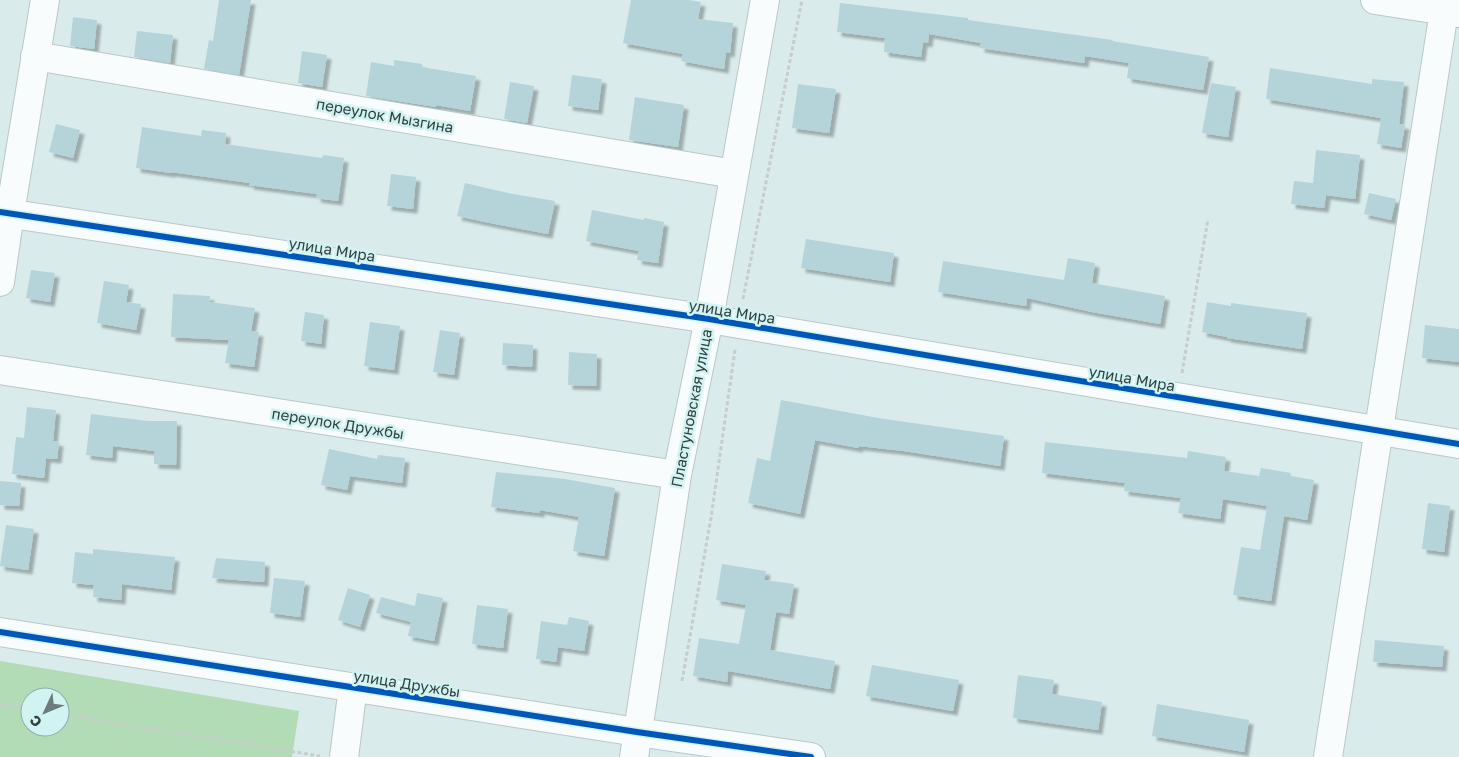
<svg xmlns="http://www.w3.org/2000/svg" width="1459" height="757" font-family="'Golos Text',sans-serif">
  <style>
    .green { fill: #b2dcb6; fill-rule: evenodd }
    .building { fill: #b4d4da; filter: url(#shadow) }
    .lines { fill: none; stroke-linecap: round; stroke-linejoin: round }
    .minor-casing { stroke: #b9c7c7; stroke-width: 30 }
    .path { stroke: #c7cccc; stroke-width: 3; stroke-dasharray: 4 2.5; stroke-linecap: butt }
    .minor { stroke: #f9fcfc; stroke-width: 28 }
    .cycleway-casing { stroke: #d1f3f2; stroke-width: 9 }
    .cycleway { stroke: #0057b8; stroke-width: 6 }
    .labels { text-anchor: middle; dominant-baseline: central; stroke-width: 5; stroke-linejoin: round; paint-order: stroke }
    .street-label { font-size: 15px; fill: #323f3f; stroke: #d1f3f2 }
  </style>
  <defs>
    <filter id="shadow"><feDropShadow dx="4.5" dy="4.5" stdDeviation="1" flood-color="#0004"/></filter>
  </defs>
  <rect width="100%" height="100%" fill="#d9ebeb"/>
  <!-- green -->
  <path class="green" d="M0,661l299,50 -7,46h-292zM30,697h30v30h-30z"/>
  <!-- building -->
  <path class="building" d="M219,0h32l-12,75 -35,-6 5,-29 4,1z
    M631,0h58l12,2 -3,17 35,4 -3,30 -4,-1 -2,17 -43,-8 2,-7 -60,-11z
    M840,3l128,15v2l145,20 -1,1 97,16 -6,33 -76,-12 2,-15 -44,-7 -1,7 -104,-15 1,-5 -52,-9 -1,9 -5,-1 -2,15 -37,-5 1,-14 -48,-6z
    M73,17l24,3 -3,29 -24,-3z
    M137,31l36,4 -3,28 -36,-6z
    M302,51l25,4 -5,32 -24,-4z
    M394,60l28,4v3l54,9 -6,35 -34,-6v2l-70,-11 5,-34 23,4z
    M1270,68l102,16v-5l32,3 -5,42 6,1 -4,23 -24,-4 4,-26 -115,-19z
    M572,75l30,4 -4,31 -30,-4z
    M510,82l24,4 -7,37 -23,-4z
    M1211,83l25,4 -8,50 -26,-4z
    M798,84l38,5 -7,44 -37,-5z
    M635,97l49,8 -6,42 -49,-7z
    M56,124l24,6 -7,28 -24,-6z
    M142,127l59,9 1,-6 24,3 -1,11 97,14 1,-3 21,3 -6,43 -22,-3 1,-4 -68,-9 1,-2 -79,-11v1l-35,-5z
    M1316,150l44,5 -5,44 -29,-4 -2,13 -33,-4 3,-23 19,2z
    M391,174l25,3 -3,32 -26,-3z
    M465,183l43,10 47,8 -7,33 -53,-10 -38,-8z
    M1369,193l27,6 -5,21 -27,-6z
    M592,210l52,10v-2l20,4 -6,41 -21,-3 2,-9 -53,-10z
    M806,239l88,14 -4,29 -89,-14z
    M1068,258l27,5 -3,20 73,13 -5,28 -68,-12 -65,-14 -1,8 -88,-14 5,-31 121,19z
    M31,270l24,3 -5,29 -24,-4z
    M104,281l25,4 -3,17 15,2 -5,26 -39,-7z
    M173,294l37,2 -1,6 46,6 -4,23 8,1 -5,35 -29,-4 4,-23 -58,-3z
    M1207,302l24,4v-3l76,10 -5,36 -75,-11v-1l-25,-5z
    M305,312l19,3 -3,29 -20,-3z
    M370,322l30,4 -6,44 -30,-4z
    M1425,325l34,4v33l-37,-4z
    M440,330l20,3 -6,42 -21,-3z
    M503,343l30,2 -1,22 -30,-2z
    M569,352l28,2 -1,32 -28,-1z
    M781,400l97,18 126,18 -4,30 -96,-15 -45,-5 -1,2 -43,-8 -15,74 -52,-11 9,-45 13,3z
    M27,407l29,3 -3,31 6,1 -2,17 -11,-1 -2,20 -32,-4 4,-37 8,1z
    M91,414l57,7h29l-1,44 -22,-1v-13l-41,-5 -1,12 -26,-3z
    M1045,442l142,16 1,-7 38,6 -2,14 35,5 2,-8 30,5 -1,3 24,4 -7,40 -23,-4 -13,85 -38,-6 8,-48 19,3 7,-44 -44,-7 -3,20 -42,-6 3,-15 -57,-7 1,-8 -83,-10z
    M329,449l48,10 1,-4 27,3 -3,25 -52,-7 -3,14 -26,-5z
    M496,472l69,7 50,9 -11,68 -31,-5 6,-34 -39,-7v3l-49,-6z
    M0,481l21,2 -2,23 -19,-1z
    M1428,503l22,3 -6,46 -22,-3z
    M6,525l28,4 -6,41 -28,-4z
    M93,549l82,8 -4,33 -49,-6 -1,16 -28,-3 1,-12 -22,-2 3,-31 18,2z
    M216,558l49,4 -1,20 -52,-4z
    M722,564l44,7 -2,9 30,4 -5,30 -13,-2 -6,38 65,11 -5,28 -102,-18 -1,11 -34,-6 6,-38 40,6 7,-39 -30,-5z
    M274,578l31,3 -5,36 -30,-4z
    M348,588l22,7 -10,32 -22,-7z
    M417,593l26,5 -9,43 -26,-5 3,-14 -35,-9 5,-16 34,9z
    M477,605l31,4 -5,39 -31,-4z
    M569,617l20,4 -5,30 -26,-4 -2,15 -20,-3 5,-38 26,4z
    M1375,640l69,6 -2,21 -69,-5z
    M872,665l87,15 -6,31 -87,-15z
    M1018,675l36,5 -2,14 50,8 -4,28 -85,-12z
    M1157,704l92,16 -5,32 -92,-16z"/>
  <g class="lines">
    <!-- minor casing -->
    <g class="minor-casing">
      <path id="minor" d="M1375,0l84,13
        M35,56l699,118
        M0,212l709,107 750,125
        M0,282l10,-69 35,-213
        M0,370l677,105
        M0,632l637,100 174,25
        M344,757l9,-70
        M634,757l43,-282 32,-156 56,-319
        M1328,757l116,-746"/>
    </g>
    <!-- path -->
    <path class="path" d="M743,299l59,-299
      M1182,373l26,-154
      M682,681l29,-163 24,-168
      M0,705l30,4
      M60,714l260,42"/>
    <!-- minor -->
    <use href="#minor" class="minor"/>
    <!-- cycleway casing -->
    <g class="cycleway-casing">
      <path id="cycleway" d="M0,212l709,107 750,125
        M0,632l637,100 174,25"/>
    </g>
    <!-- cycleway -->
    <use href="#cycleway" class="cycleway"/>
  </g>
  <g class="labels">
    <!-- street labels -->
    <g class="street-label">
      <text transform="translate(385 115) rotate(10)">переулок Мызгина</text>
      <text transform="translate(332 249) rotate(9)">улица Мира</text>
      <text transform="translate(732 311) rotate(9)">улица Мира</text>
      <text transform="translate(1132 378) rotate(10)">улица Мира</text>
      <text transform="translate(691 408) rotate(-79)">Пластуновская улица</text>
      <text transform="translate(338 423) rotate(9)">переулок Дружбы</text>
      <text transform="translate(407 683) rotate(9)">улица Дружбы</text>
    </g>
  </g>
  <!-- north arrow -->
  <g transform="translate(45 712) rotate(226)"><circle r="24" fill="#d1f3f2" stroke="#91abaa"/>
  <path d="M0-4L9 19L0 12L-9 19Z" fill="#6c7b7b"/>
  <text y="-8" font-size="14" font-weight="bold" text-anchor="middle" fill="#323f3f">С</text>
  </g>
</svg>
